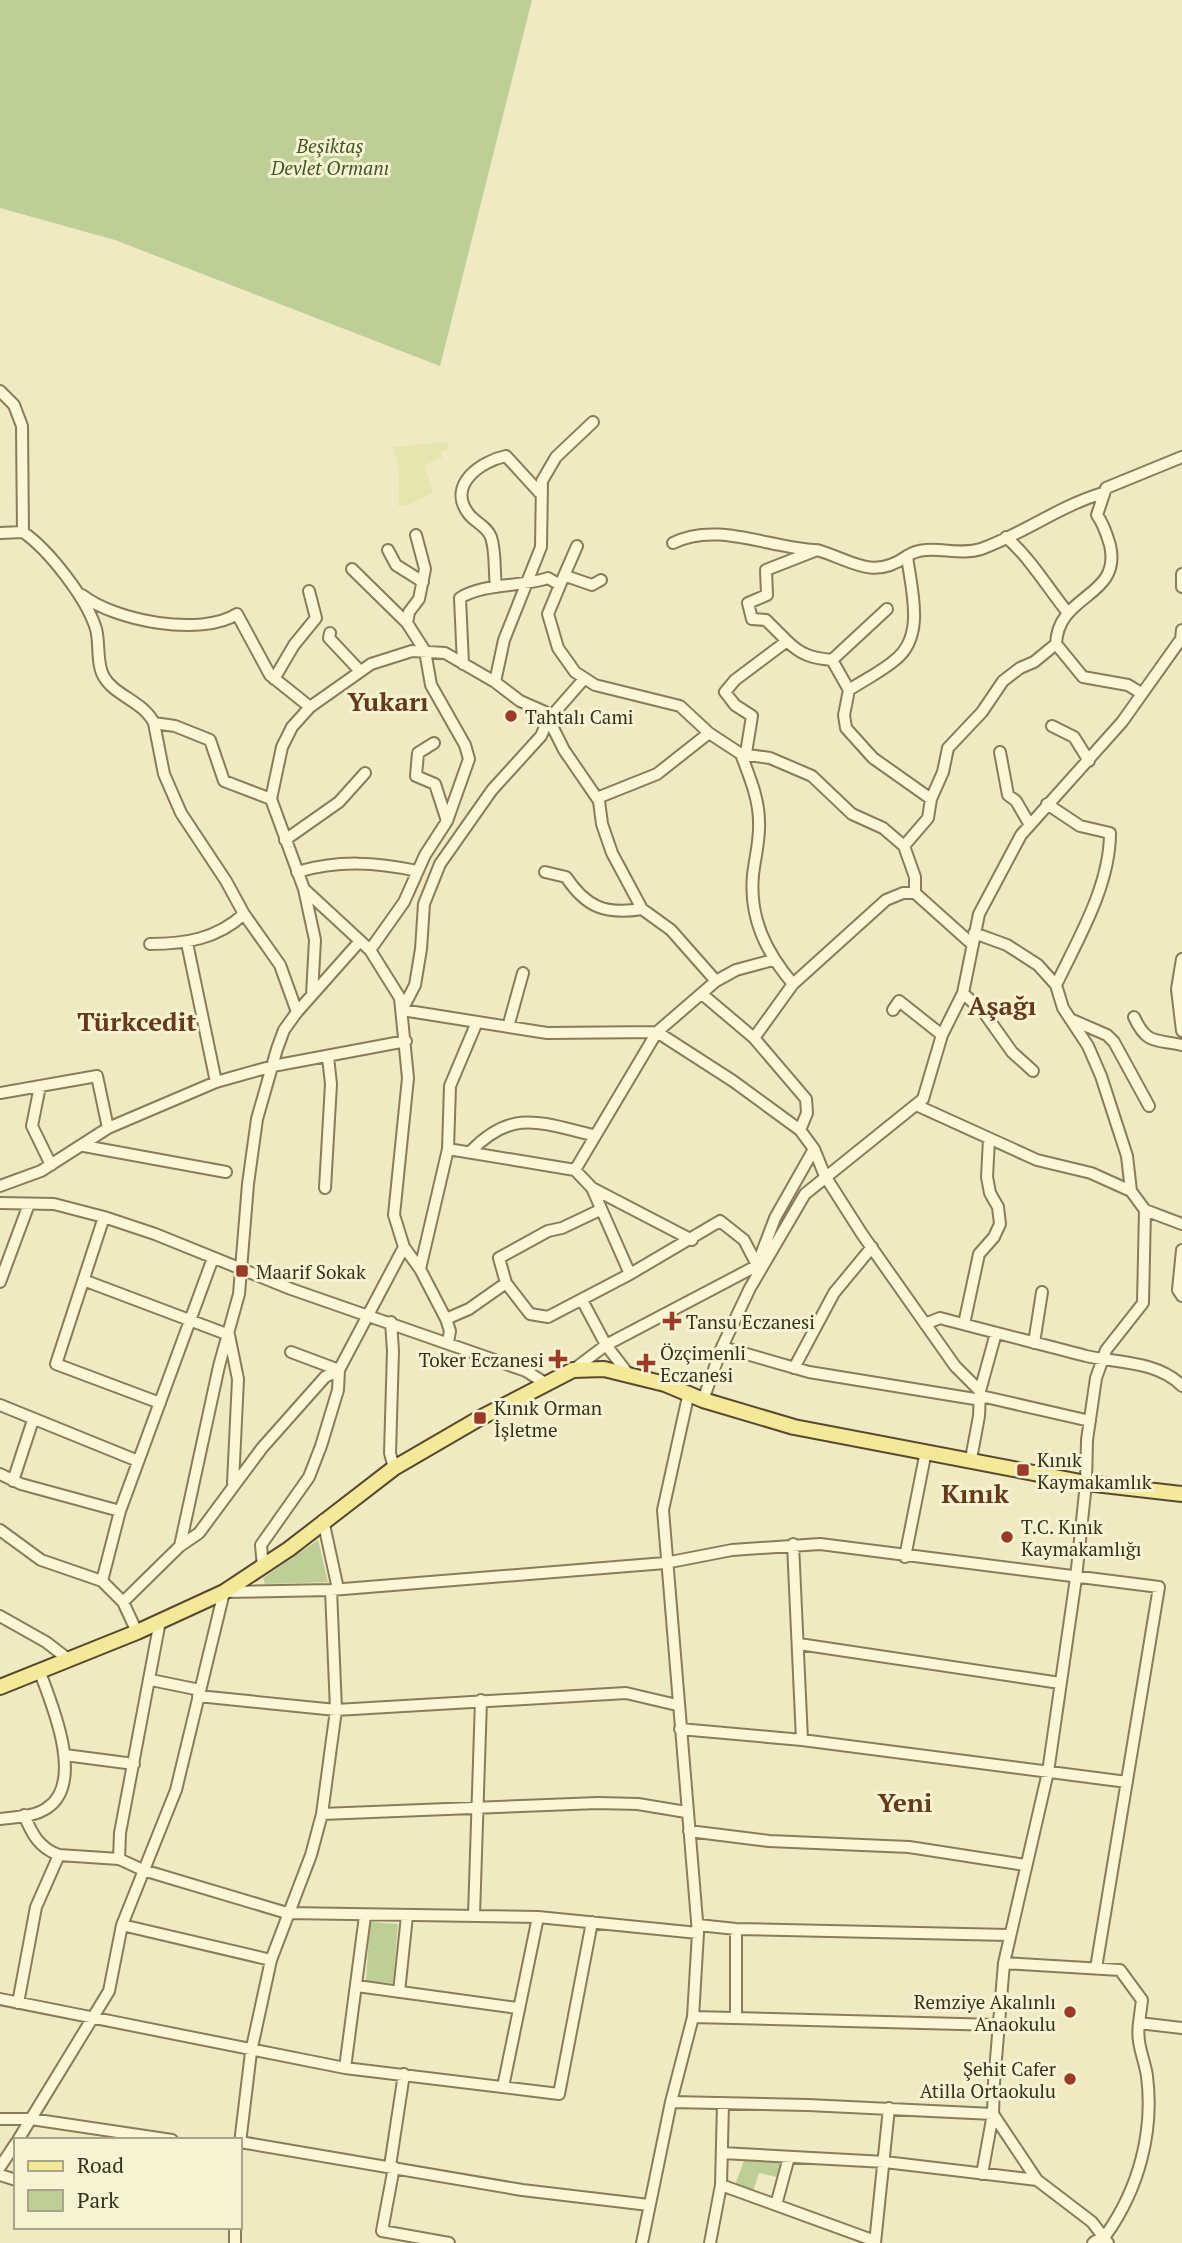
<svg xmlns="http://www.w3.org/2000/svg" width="1182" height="2243" font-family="'PT Serif',serif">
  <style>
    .farmland { fill: #e4e5af }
    .green { fill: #bdce96 }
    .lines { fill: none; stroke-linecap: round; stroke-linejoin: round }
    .minor-casing { stroke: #8a7c59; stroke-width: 14 }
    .major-casing { stroke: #57492d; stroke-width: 18 }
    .minor { stroke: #faf6d6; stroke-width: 10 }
    .major { stroke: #f4e899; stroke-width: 14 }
    .poi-dot { fill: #9b3b27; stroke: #f6f3d2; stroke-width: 2.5 }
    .labels { text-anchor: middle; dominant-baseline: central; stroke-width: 6; stroke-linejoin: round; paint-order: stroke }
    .park-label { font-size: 19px; font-style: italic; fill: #405623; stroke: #f6f3d2 }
    .poi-label { font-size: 19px; fill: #39301d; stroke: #f6f3d2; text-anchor: start }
    .district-label { font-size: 26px; font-weight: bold; fill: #67391b; stroke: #f6f3d2 }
  </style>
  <rect width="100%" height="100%" fill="#efeac2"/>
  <!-- farmland -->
  <path class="farmland" d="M447,442l1,7 -7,3 1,6 -18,7 9,28 -24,11 -11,2 1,-35 -5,-24z"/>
  <!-- green -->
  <path class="green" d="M0,0h532l-92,366 -325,-126 -115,-32z
    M318,1540l10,42 -63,2 -2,-6z
    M370,1922l28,2 -5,59 -27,-2z
    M745,2158l40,4 -3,16 -23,-5 -6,18 -18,-6z"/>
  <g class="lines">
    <!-- minor casing -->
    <g class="minor-casing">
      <path id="minor" d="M0,391l14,14 8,21 1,106
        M0,533l23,-1c26,18 64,67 73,97 4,14 0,35 8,48 11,19 39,24 50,46l21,3 35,14 14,41 47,18
        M1006,537c25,22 41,50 62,76
        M673,543c44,-22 96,5 141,7
        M388,550l8,15 27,17
        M907,556c21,-14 50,1 74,-7 42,-15 78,-43 122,-56
        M352,569l55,54
        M1182,574v13
        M566,576l26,9 9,-5
        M560,585l17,-39
        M496,587c-2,-16 0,-35 -5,-50 -4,-11 -17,-15 -23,-24 -21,-28 13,-52 38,-57l33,36
        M82,595c33,26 119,42 155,19l33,61 40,32
        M330,633l-1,5 31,33
        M787,641l-21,-21 -14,-1 -4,-16 19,-8 -1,-25 51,-20c35,10 55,31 90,6 4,33 19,80 -12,104 -14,12 -31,20 -46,30
        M1056,644l27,33 45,8 13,8
        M832,660l55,-51
        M463,664l-3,-66c23,-15 62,-11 88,-20l12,7 -12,29 10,34 17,24 20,13 85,21 29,27 32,21
        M274,679l20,-34 22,-27 -7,-27
        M495,682l9,-42 37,-93 1,-66 14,-24 37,-35
        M154,723l10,51 17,39 45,68 18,33 36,51 17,47
        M1052,726l22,11 15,24
        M434,743l-16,10 -2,23 19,8 12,37
        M1000,752l8,43 8,6 14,24
        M746,753l6,-37 -17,-11 -10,-13 10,-12 52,-39c14,14 25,17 45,19l17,30 -5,25 2,13 27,30 58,41
        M741,754c8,22 18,44 18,68 1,18 -4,35 -6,53 -4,43 13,77 40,109
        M741,754l29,4 42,18 40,38 31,14 21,18 11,31v16
        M597,798l60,-24 52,-41
        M271,799l11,-52 10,-20 18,-20 61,-43 41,-13 33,2 50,29 25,19 25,11 19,38 35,51 3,23 10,29 30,56 29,21 45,51
        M271,799l33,90 66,61 30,48 8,80 -14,137 10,32 16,22 26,50 4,12 -2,11
        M1047,804l33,22 30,7c0,53 -32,106 -54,152
        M285,840l54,-38 26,-29
        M904,846l24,-28 3,-19 12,-27 5,-24 34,-36 21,-31 17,-13 14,-6 22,-18c2,-51 66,-46 54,-99 -3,-10 -7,-22 -13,-30l9,-27 76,-31
        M297,872c41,-12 79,-10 120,-1
        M545,872l21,5c20,30 39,38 76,32
        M304,889l11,51 -3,55
        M974,933l33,12 31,20 18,20 7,23 25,38 13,30 26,80 4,35
        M187,943l29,139
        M150,944c35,0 67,-5 94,-30
        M370,950l34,-48 21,-47 22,-34 22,-62 -4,-14 -34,-60 -6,-34 -18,-28 2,-11 10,-13 6,-30 -9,-34
        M1182,959l-5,30 5,42
        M963,993l22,21 27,38 21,19
        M702,994l52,44 52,61 1,14 -7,17
        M402,1010l13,-25 6,-36 3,-45 16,-40 52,-74 49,-54 7,-16 36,-41
        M402,1010l145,23 110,-1
        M893,1010l6,-9 43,34
        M1134,1017c13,28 21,22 48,28
        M1070,1019l37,16 7,7 35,64
        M508,1027l15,-54
        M657,1032l76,49 67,49 14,19 11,27 37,58 93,132 25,25 -1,25 -8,43
        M754,1038l39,-54 93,-84 17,-7h12l58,52
        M40,1086l-8,40 19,39
        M0,1093l97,-17 11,52
        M916,1105l121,55 54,13 40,18 14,19 37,14
        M84,1146l142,26
        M448,1149l127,21 17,18 100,52
        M471,1151c42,-43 70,-28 122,-16
        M575,1170l82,-138 59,-51 20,-11 37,-10
        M0,1186l41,-15 67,-43 108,-46 57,-16 133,-25
        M325,1188l6,-104 -3,-27
        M592,1188l38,86 90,-53 24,19 13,25
        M0,1203l54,1 50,13 51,17 136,55 235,82 19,12
        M600,1210l-38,18 -14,3 -49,27 7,25 24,31 18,3 82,-43
        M104,1217l-48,147 104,39
        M1182,1250l-4,40 4,6
        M756,1268l19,-50 39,-69
        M420,1269l28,-120 2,-63 27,-64
        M86,1281l143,54 9,44 -5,104
        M0,1282l29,-78
        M582,1300l24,45 23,30
        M446,1319l23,-10 37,-26
        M391,1322l2,29 -3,102 4,15
        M925,1324l15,-6c48,13 97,25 146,38 31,7 72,5 96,30
        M964,1324l15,-70 15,-17 6,-13 -2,-17 -8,-14 -3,-16 2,-38
        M1034,1343l8,-51
        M722,1347l87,25 172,28
        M291,1352l48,18
        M794,1368l40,-75 38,-46
        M573,1370l33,-25 156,-82
        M980,1391l16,-58
        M981,1396l109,25
        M703,1400l19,-53 28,-59 55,-94 118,-95 19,-64 21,-42 16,-79 42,-79 101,-113 59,-83 1,-9
        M0,1405l138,56
        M0,1474l21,10 99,27
        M13,1481l20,-61
        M323,1520l15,69
        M0,1530l41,30 61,21 21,21
        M793,1544l9,196
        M180,1546l39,-180 20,-72 9,-110 9,-65 20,-70 7,-19 13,-18 63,-71
        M905,1557l21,-106
        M263,1567l-2,-22 48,-68 12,-31 17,-56 1,-20 65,-123
        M102,1581l18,-70 93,-253
        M0,1616l46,26 22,17
        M160,1621l-40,212 -1,26 24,11 144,43 251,4 160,16
        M137,1632l-14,-30 57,-56 19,-13 63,-85 63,-71 14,-7
        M799,1644l261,39
        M151,1680l49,10
        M198,1696l138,14 290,-17 51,12
        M680,1729l122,11 325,42
        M65,1755l69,9
        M322,1814l276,-11 40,1 48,8
        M24,1815c8,19 15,33 35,40
        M0,1819c15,-2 34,-2 47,-11 39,-25 4,-106 -8,-138
        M689,1831l80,10 140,6 116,18
        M474,1915l7,-215
        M122,1925l149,35
        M698,1925l38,4 273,6
        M1004,1963l116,7 22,30 -3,23 43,5
        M357,1986l160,22
        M399,1992l8,-76
        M0,1999l345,69 214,26 33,-172
        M18,2003l18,-96 23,-52 60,4
        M736,2016v-87
        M693,2017l305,8
        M345,2068l20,-152
        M503,2087l35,-170
        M671,2102l137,3 185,9 -11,60
        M0,2119h31l141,21
        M18,2140l91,-149 13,-66 54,-135 48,-198 107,-2 334,-27 67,-13 88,-6 339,43 -63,381
        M240,2142l282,48 127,15
        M240,2143l11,-91 20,-92 40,-105 11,-41 14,-104 -5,-120
        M722,2153l163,9 152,18
        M390,2166l14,-92
        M0,2167l16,-24
        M394,2167l-12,64 67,12
        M0,2175l16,5
        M721,2185l154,56
        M776,2205l13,-48
        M235,2227v16
        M642,2243l29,-141 22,-85 5,-84 -35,-423 26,-118
        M710,2243l11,-58 2,-82
        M875,2243l14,-135
        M1093,2243c4,-4 9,-4 13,-8 33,-47 48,-103 41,-159 -3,-19 -11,-32 -8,-53
        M1108,2243l-16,-21 -55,-42 -44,-66 1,-31 10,-120 44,-191 28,-194 10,-95 1,-43 9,-62 10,-28 37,-47 2,-93"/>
    </g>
    <!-- major casing -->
    <g class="major-casing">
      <path id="major" d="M0,1687l137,-55 87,-40 65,-43 105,-81 86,-50 93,-48 31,-1 61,15 38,16 91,27 292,56 96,11"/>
    </g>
    <!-- minor -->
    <use href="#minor" class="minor"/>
    <!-- major -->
    <use href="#major" class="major"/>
  </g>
  <!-- markers -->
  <g class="poi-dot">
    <circle cx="511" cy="716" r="7"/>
    <rect x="235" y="1264" width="14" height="14" rx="3.5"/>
    <path d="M668.5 1310.5h7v7h7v7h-7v7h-7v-7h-7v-7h7z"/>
    <path d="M554.5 1348.5h7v7h7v7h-7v7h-7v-7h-7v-7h7z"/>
    <path d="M642.5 1352.5h7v7h7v7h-7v7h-7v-7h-7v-7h7z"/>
    <rect x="473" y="1411" width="14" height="14" rx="3.5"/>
    <rect x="1016" y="1463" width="14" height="14" rx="3.5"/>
    <circle cx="1007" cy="1537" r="7"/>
    <circle cx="1070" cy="2012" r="7"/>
    <circle cx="1070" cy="2079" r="7"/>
  </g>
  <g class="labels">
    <!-- park labels -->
    <g class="park-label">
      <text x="330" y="145">Beşiktaş<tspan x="330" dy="22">Devlet Ormanı</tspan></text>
    </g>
    <!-- poi labels -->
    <g class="poi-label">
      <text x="525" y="716">Tahtalı Cami</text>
      <text x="256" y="1271">Maarif Sokak</text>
      <text x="686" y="1321">Tansu Eczanesi</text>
      <text x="660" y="1352">Özçimenli<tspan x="660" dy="22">Eczanesi</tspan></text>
      <text x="544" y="1359" text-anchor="end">Toker Eczanesi</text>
      <text x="494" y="1407">Kınık Orman<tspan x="494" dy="22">İşletme</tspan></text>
      <text x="1037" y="1459">Kınık<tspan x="1037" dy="22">Kaymakamlık</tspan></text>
      <text x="1021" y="1526">T.C. Kınık<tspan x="1021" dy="22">Kaymakamlığı</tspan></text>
      <text x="1056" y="2001" text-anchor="end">Remziye Akalınlı<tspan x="1056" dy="22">Anaokulu</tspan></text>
      <text x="1056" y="2068" text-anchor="end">Şehit Cafer<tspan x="1056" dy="22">Atilla Ortaokulu</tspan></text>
    </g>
    <!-- district labels -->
    <g class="district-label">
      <text x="388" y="701">Yukarı</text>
      <text x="1002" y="1005">Aşağı</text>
      <text x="137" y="1021">Türkcedit</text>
      <text x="975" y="1493">Kınık</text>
      <text x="905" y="1802">Yeni</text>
    </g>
  </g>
  <!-- legend -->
  <rect x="14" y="2138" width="228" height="91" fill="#f6f3d2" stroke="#aaa58a" stroke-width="2"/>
  <rect x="28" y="2161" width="35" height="10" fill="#f4e899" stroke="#aaa58a" stroke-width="2"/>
  <text x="77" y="2173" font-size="21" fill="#39301d">Road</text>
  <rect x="28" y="2190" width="35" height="21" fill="#bdce96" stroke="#aaa58a" stroke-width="2"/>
  <text x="77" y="2208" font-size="21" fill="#39301d">Park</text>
</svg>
